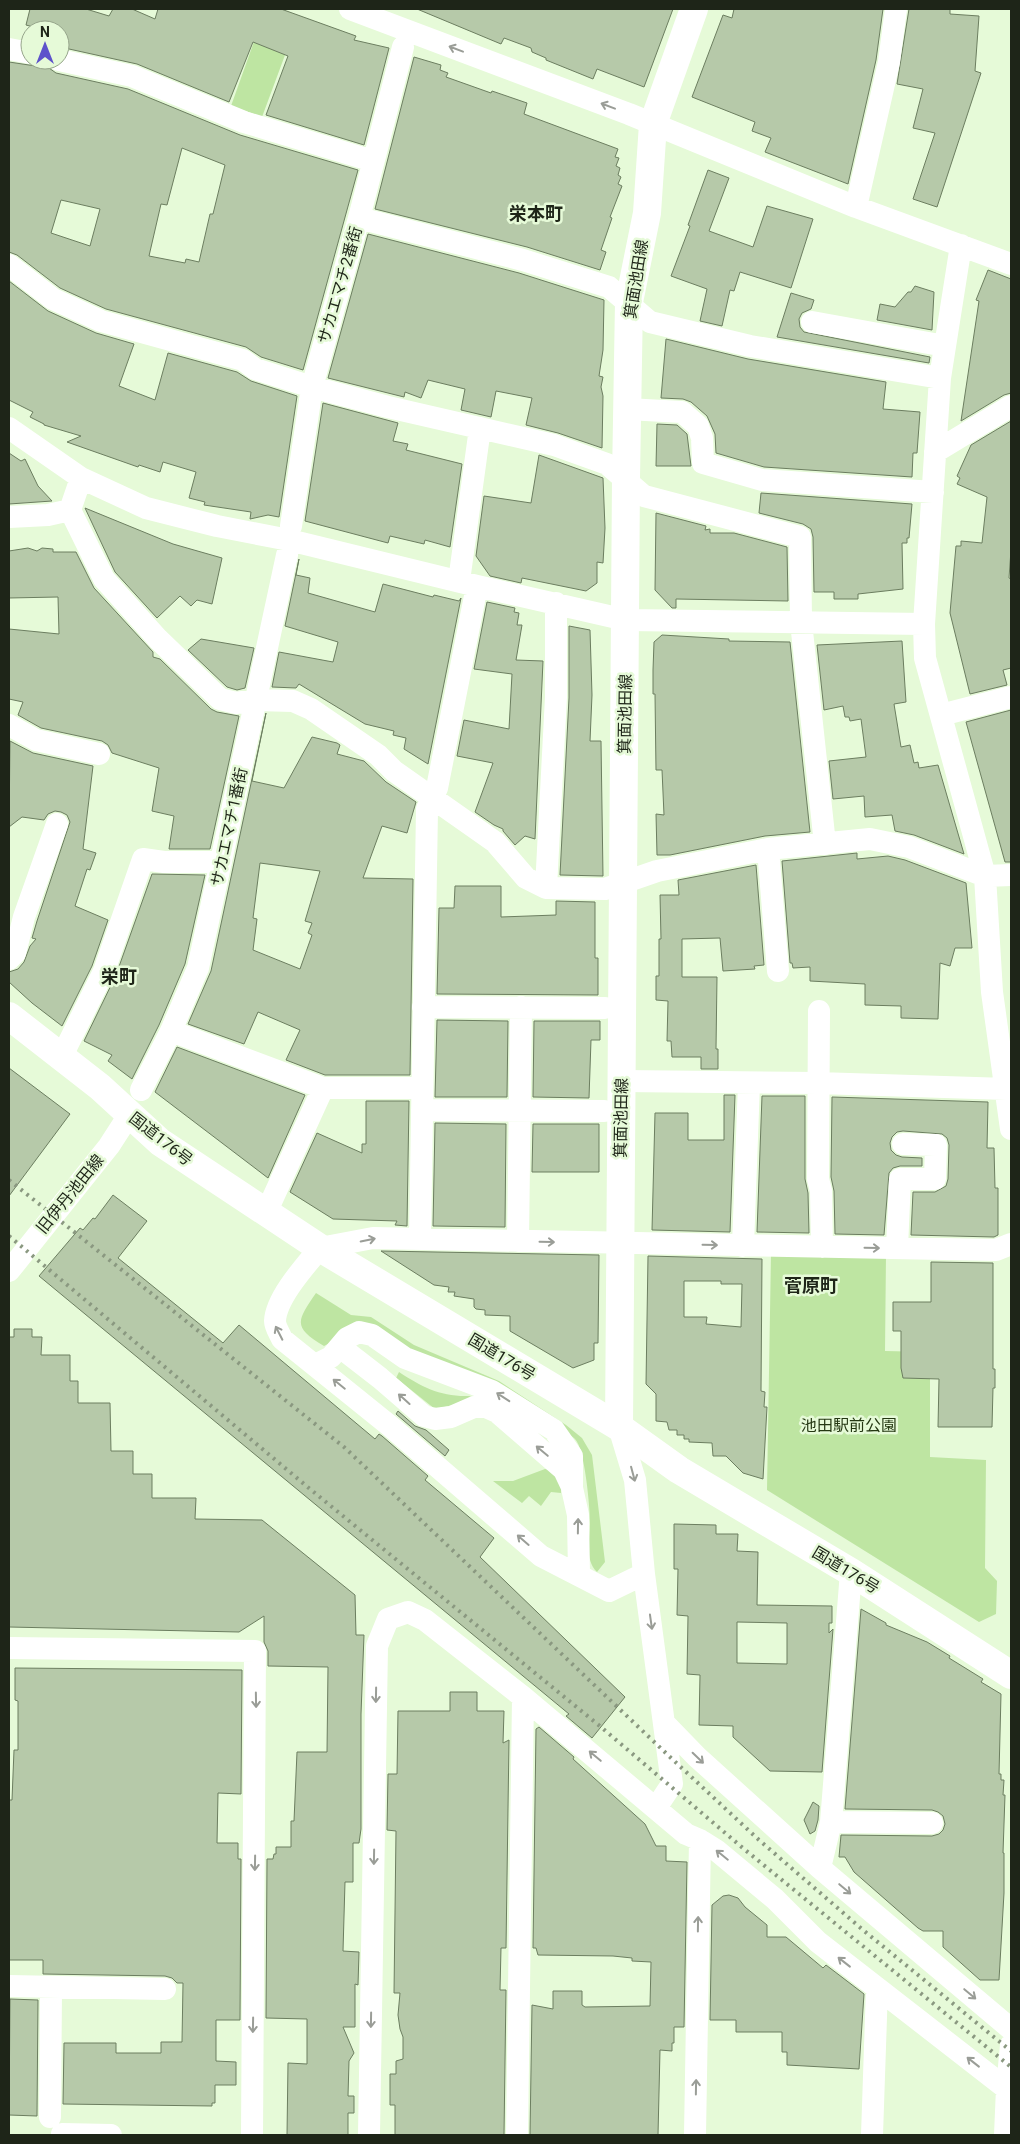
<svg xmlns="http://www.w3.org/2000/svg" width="1020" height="2144" font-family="Roboto,'Noto Sans JP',sans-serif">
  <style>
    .green { fill: #bee5a2 }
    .building { fill: #b6c9a9; stroke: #6c7e60; fill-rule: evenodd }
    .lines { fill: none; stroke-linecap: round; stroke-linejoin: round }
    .minor { stroke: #fff; stroke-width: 22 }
    .major { stroke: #fff; stroke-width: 28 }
    .highway { stroke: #fff; stroke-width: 28 }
    .rail { stroke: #8a9880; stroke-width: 4; stroke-dasharray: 2.5 5; stroke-linecap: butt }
    .oneway { stroke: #9a9d97 }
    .labels { text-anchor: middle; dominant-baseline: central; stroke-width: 5; stroke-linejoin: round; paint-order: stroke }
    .street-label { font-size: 16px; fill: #1e2518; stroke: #e6fad8 }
    .park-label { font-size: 16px; fill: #243712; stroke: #e6fad8 }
    .neighbourhood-label { font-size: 18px; font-weight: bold; fill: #1e2518; stroke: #e6fad8 }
  </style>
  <rect width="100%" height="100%" fill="#e6fad8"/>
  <!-- green -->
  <path class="green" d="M256,36l32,11 -26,70 -31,-11z
    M771,1254l115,1 -1,96 45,1v105l56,3 -1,108 12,13 -1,33 -17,8 -212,-132z
    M316,1293l35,22 20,2 43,28 85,36 67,44 16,13 10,17 13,107 -8,10c-13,-13 -7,-32 -7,-49 0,-15 -5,-74 -15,-84 -3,-3 -8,-6 -12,-9l-152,-79 -44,-28 -43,23c-32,-19 -27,-25 -8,-53z
    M399,1372c23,15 42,25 70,24l3,1v4l-37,8 -39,-31z
    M545,1469l9,2 7,7v15l-10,-1 -10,14 -12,-10 -7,7 -29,-22h20z"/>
  <!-- building -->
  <path class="building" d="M30,9h56l23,7 4,-7h19l23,10 3,-10h123l75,27 -2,4 35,8 -25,97 -98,-30 22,-59 -35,-14 -24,60 -92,-38 -77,-17v-17h-16l-18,-5z
    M417,9h256l-29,78 -47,-18 -4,10 -47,-19v-2l-14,-6 -1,-4 -27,-10 -3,6z
    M734,9h149l-7,51 -28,124 -83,-32 6,-14 -19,-7 3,-9 -63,-25 31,-82 9,3z
    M909,9h41v5l29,2 -4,55 6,2 -44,134 -24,-8 22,-66 -22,-5 10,-39 -26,-5z
    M414,57l27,8 -1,5 8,3 -2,4 45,16 1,-2 35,12 -3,11 94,35 -3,8 4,1 -3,8 4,2 -2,7 3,2 -3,7 4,2 -12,31 2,1 -11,32 5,2 -6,18 -73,-23 -152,-38z
    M9,62l40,6 7,5 72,16 112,46 118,35 -55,200 -42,-13 -15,-10 -140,-38 -46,-21 -43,-33 -8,-3zM182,148l43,17 -12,49h-3l-11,48 -13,-3 -1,4 -36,-7 12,-52 6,1zM61,200l39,9 -10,37 -39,-13z
    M708,170l21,8 -20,53 44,16 14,-41 46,13 -22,69 -51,-16 -6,19 -4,-1 -8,36 -22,-5 7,-32 -36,-13 19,-50 -2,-1z
    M368,234l151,39 85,27 -1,50 -4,26 4,1 -2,10 2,9 -1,52 -44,-15 -32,-8 6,-27 -36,-7 -5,26 -30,-7 4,-21 -37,-9 -7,18 -16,-6 -1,5 -76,-19z
    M988,270l23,9v114l-7,2 -43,26 18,-120 -3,-1z
    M9,281l39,30 48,22 38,11 -15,42 36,14 13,-47 69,19 14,9 46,15 -18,121 -11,-2 -18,4 1,-7 -47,-7 1,-3 -16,-4 7,-26 -33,-10 -3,10 -21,-7 -1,2 -71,-25 14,-6 -37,-11v-1l-14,-7 3,-5 -24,-12z
    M915,286l19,6 -2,38 -55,-10 3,-16 15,3 13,-15h3z
    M791,293l23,7 -3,9 -9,4 -3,6 1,8 4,5 126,25 -1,6 -152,-26z
    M666,339l82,20 138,23 -3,27 37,3 -3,41h-4l-1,24 -148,-10 -48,-14 -1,-19 -8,-18 -16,-14 -8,-3 -22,-1z
    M323,403l75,20 -5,18 15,3 -2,6 56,14 -12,83 -25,-7 -1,4 -34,-8 -2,7 -83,-22z
    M1011,421v129l-2,28 2,1v89l-8,2 4,15 -37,9 -20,-81 6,-67h5v-5l21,2 5,-46 -30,-13 3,-6 -3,-2 14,-31z
    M657,424l20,1 10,9 4,32h-35z
    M9,453l12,8 4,-2 13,27 14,15 -43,3z
    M539,455l64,23 2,50 -2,35 -6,-1v21l-11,8 -64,-13 -1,5 -31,-7 -14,-20 8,-60 47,7z
    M761,493l151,11 -3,34h-2v5h-5l1,46 -45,5v5h-24v-7h-20l-1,-55 -2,-8 -8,-5 -44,-11z
    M85,508l88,36 49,14 -10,46 -15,-4 -6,6 -11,-10 -23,22 -42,-46z
    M656,513l50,13 -1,4 5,-1v4h24l53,14 1,54 -112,-2v9h-4l-17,-18z
    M28,548l9,3 5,-3 11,1v3h23l18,36 59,64v5l7,2 51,50 6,3 22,4 -29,133h-41l5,-33 -22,-5 7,-43 -47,-15 -4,-8 -6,-4 -61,-13 -23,-13 5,-13 -14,-3v-70l50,5 -1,-37 -49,1v-47z
    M299,559l-3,16 14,3 -2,15 67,19 8,-28 50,13 1,-2 25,6 2,-3 -33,166 -24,-15 2,-11 -13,-3 1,-4 -29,-7 -66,-40 -3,4 -24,-1 7,-35 54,10 5,-20 -53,-16z
    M487,602l28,6 -1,4 5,1 -2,12h5l-6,35 27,1 -8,178 -10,-3 -10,9 -12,-14v-2l-9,-4 -19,-13 18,-49 -36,-7 7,-36 45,9 3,-55 -38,-5z
    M569,626l21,4 2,65 -2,46h11l2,135 -43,-1 9,-177z
    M662,635l67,4v2l61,1 20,190 -45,4 -95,19h-13l-1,-41 8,1 -2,-45h-6l-1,-76h-2v-24l1,-28z
    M201,639l53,9 -9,40 -8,2 -10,-3 -39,-37z
    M902,641l4,61 -12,2 7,43 9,-2 4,18 4,-1 1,6 19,-3 26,89 -50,-19 -19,-4 -3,-16 -27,2 -1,-21 -31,3 -4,-38 37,-4 -5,-38 -11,2 -1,-4h-4l-2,-11 -19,4 -7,-65z
    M1011,710v152h-6l-39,-140z
    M266,713l-14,68 32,7 28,-51 25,6 3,2 -3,9 27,7 22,21 30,20 -9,31 -25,-7 -19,52 50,1 -3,196h-85l-39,-15 14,-30 -42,-18 -14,32 -56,-20 23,-53zM260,863l60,8 -15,50 7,2 -4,10 4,2 -12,34 -47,-19 4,-31 -4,-1z
    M10,741l23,12 60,13 -10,83 13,4 -6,17 -3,-1 -12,37 33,14 -16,46 -30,60 -30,-23 -23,-21v-10l9,-3 6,-7 6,-16 6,-7 -4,-1 5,-17 33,-99 -3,-7 -6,-3 -6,-1 -7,3 -4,6 -22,-3 -13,10z
    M857,853v6l31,-3 17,4 61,23 6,65h-17l-5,18 -10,-3 -2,56 -37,-1v-12l-36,-1v-21l-55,-3v-14l-17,1 -1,-5h-2l-8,-102z
    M756,865l8,100 -10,1 1,3 -32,2 -3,-33 -38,1v38h35l-1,72h2v20h-17v-12h-29l-1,-16h-4l1,-40 -12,-1v-24h3v-37h2l-1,-44h19l-1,-15z
    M152,874l53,1 -20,89 -26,61 -27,54 -24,-18 4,-6 -28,-14 32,-66z
    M455,886h46v31l55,-2v-14l39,1v56h3v37l-161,-1 2,-86h15z
    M437,1020l71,1 -1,76h-72z
    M534,1021h66v19h-9l-2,58 -56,-1z
    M177,1047l128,48 -37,83 -113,-86z
    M9,1068l61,46 -61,82z
    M724,1095h11l-5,137 -78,-2 3,-117h33v27h36z
    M762,1096h43v83l3,14 1,40 -52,-1z
    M832,1097l156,5 -1,46h7l1,40h3v47l-4,2 -83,-2 2,-43h22l11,-6 2,-7 1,-34 -2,-7 -5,-4 -39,-3 -6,1 -5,5 -2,6 1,7 5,5 6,2 20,1v8h-22l-7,2 -4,5 -5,62 -49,-1 -1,-43 -3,-14z
    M366,1101h43l-2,125 -12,-1 2,-4 -64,-2 -43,-27 27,-59 45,20v-9h4z
    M435,1123l71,1 -1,103 -72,-1z
    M533,1124h66v48h-67z
    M113,1195l34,26 -29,37 105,85 16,-18 136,114 4,-5 3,2 46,40 -3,4 69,58 -14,19 145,140 -33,41 -26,-22 3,-2 -530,-438 41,-48 3,2 10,-12 2,1z
    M381,1251l218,4 -1,88h-4v17l-21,8 -63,-37v-15l-25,-1v-5l-9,-1 -2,-2v-8l-20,-3 1,-4h-7l1,-5 -15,-2z
    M648,1256l114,3 -1,132 4,1 -1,15h3l-4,72 -20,-6 -17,-17h-13l-1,-13 -23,-1v-3h-5v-4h-7v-5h-8l-2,-8 -11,-1v-27l-10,-10zM684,1281h37v3h21l-1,43 -35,-3 1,-7h-23z
    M931,1262l62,1v106h2v19h-2l-1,39h-54l1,-48 -36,-1 -2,-10v-37h-8v-29h38z
    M14,1329h18v8h10l-1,18h29v26h8v22h32l1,48h22v23h19v24h44l-1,21 67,1 93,75 1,40h8l-3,79v115l-2,14h-6v39h-8l-2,69 16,1 -1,33 -3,-1v43h-12l11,26 -5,8 -1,35h6v17h-6v22h-61l1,-72 19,1v-45l-41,-1 1,-159h6l1,-5h2v-7h15v-26h3l3,-69h30l1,-85 -60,-1v-15l-4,-9v-26l-25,16 -230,-5v-290h5z
    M398,1411l17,15 11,4 23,20 -4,6 -49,-42z
    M674,1524l42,1v9h22l-1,17 21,1 -1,53 75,1v17h-3v10l4,-4 -11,143 -52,-1 -37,-34v-11l-34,-1 1,-50 -13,-1 1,-58 -11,-1 1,-46h-4zM737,1622l50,1v41l-50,-1z
    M861,1609l25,14v2l41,17 23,14 -1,2 34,21 -2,3 20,12 -2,80h2v6h3l-1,15h2l-2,58h1v40l-5,87h-19l-37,-33v-16h-20l-5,-3 -64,-56 -9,-15h-6l2,-22 91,1 7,-2 4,-4 2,-6 -2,-8 -5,-4 -6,-2 -87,-1z
    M15,1668l227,2 -1,124 -23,-1 -1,50h21v16h3l-1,161h-24v41l20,1v23h-21v18h-3v3l-149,-2 1,-61h52v10h45v-11h21l1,-59h-6l-5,-5 -7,-2 -122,-2v-14h-34v-160h3l2,-50h4v-49l-3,-1z
    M450,1692h27v19h27l-1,32 6,-3 -3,208h-5l-1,42h6l-2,145h-109v-30h-5v-31h6v-13l7,-2v-22l-3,-8 -2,-14 2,-22h-6l2,-162 -9,-1 1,-56h9l1,-63h52z
    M539,1727l35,30 -1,2 72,65 11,22h10v15l21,1 -3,165h-10v16h-2v8l-12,-1 -2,85h-128l2,-130 21,4v-18h29v14l3,2 65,-1 1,-44 -19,-1v-3l-19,-2 -75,-1 -2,-7h-3l3,-219z
    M813,1802l6,4 -1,14 -3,11 -5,3 -6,-14z
    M729,1895l9,3 7,9 22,18v12h19l37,31 3,-3 38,29 -5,75 -72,-4v-13h-5v-20h-46v-12h-26l2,-115 11,-9z
    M10,1999l28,1 -1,116 -28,-1z"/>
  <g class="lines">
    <!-- minor -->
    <path class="minor" d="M350,9l279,105 227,93 155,57
      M9,49l21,4
      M59,60l73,16 112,46 129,39
      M856,207l33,-145 7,-53
      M359,218l164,42 86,27 41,35 100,24 190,32
      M961,245l-21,133 -16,246 1,34 60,218 7,116 19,137
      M9,265l44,34 48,22 142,39 12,9 57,18 76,20 166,38 53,19 37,32 156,41 1,85 24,222
      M812,322l133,24
      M627,409l55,3 16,14 4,12 1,25 59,17 171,12
      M9,428l72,50 65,30 71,18 72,14 188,46 149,34 298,4
      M935,452l76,-46
      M70,510l34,69 54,60 62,60 16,4 20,-3 37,1 18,8 67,46 16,16 101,71 31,36 20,10 59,1 52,-18 111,-22 102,-10 39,8 76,29 26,-1
      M9,517l39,-2 22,-5 11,-32
      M291,526l21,-139 47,-169 44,-171
      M459,581l21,-153
      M941,715l70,-18
      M9,725l27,15 63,14
      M768,849l10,122
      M546,888l10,-191v-94
      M9,959l6,-6 9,-36 33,-93
      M423,1007l182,1
      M819,1011l-1,168 3,12 1,56
      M171,1031l152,57h99
      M62,1056l42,-85 39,-112 21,3h57
      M622,1081l196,2 189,6
      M141,1090l30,-59 27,-63 89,-413
      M422,1110l182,1
      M266,1213l57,-125
      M420,1239l7,-430 10,-21 40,-202
      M518,1241l3,-234
      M743,1246l6,-163
      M897,1248l3,-69h35l1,-34 -33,-1
      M9,1271l100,-125 20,-31
      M340,1347l40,31 44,38 11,3 16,-2 23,-10h12l11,5 67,58 8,17
      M315,1365l16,-8 16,-19 12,-6 13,3 33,23 87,33 62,39 18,26v32l6,27 1,59
      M619,1427l16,53 9,94 28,210 -16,24
      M644,1574l-35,17 -68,-35 -151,-130 -108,-87c-2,-5 -7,-12 -7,-18 1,-23 30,-55 45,-73l53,-10 623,12 15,-6
      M9,1648l246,3 -3,484
      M664,1723l33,34 123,111 191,161
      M831,1822l101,1
      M820,1868l11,-46 20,-250
      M9,1986l156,3
      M50,2117l1,-130
      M62,2134l49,1
      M369,2135l8,-489 11,-27 20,-7 17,8 98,77 163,137 14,6 16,10 59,49 43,43 193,150
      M517,2135l6,-438
      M695,2135l5,-295
      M872,2135l5,-147
      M1005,2135l2,-47 4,-43"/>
    <!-- major -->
    <path class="major" d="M619,1427l7,-949 3,-176 18,-89 6,-89 41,-115"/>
    <!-- highway -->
    <path class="highway" d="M9,1016l91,71 60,55 160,106 299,179 60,43 172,102 160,103"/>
    <!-- rail -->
    <path class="rail" d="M9,1180l335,267 326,310 89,83 104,90 148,121
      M9,1236l301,253 291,238 143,122 267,218"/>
  </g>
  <!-- one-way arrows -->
  <defs><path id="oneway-shaft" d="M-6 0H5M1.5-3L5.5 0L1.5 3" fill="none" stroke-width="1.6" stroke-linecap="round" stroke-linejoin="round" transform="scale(1.25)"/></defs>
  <g class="oneway">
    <use href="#oneway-shaft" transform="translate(456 49) rotate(-159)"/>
    <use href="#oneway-shaft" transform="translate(608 106) rotate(-159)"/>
    <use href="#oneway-shaft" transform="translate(368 1240) rotate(-12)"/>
    <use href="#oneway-shaft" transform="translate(547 1242) rotate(1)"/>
    <use href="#oneway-shaft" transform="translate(710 1245) rotate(1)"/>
    <use href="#oneway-shaft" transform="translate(872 1248) rotate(1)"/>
    <use href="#oneway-shaft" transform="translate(279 1333) rotate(-117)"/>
    <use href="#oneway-shaft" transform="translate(339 1384) rotate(-141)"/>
    <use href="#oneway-shaft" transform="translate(503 1397) rotate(-147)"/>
    <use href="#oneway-shaft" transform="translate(404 1399) rotate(-138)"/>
    <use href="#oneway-shaft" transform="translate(542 1451) rotate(-140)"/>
    <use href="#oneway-shaft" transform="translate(633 1474) rotate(75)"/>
    <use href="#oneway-shaft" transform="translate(578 1526) rotate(-89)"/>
    <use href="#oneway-shaft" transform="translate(523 1540) rotate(-139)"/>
    <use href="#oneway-shaft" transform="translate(651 1622) rotate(82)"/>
    <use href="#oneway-shaft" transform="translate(376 1695) rotate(91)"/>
    <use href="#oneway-shaft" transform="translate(256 1700) rotate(89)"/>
    <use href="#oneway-shaft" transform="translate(595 1756) rotate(-140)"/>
    <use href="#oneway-shaft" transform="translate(698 1758) rotate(44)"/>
    <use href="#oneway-shaft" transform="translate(722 1855) rotate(-141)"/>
    <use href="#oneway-shaft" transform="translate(374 1857) rotate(91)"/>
    <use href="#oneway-shaft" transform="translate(255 1863) rotate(91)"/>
    <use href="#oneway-shaft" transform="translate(845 1889) rotate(40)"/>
    <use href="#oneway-shaft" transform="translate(698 1924) rotate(-89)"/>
    <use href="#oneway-shaft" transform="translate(844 1962) rotate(-142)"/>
    <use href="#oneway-shaft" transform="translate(970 1994) rotate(40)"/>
    <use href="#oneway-shaft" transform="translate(371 2020) rotate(91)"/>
    <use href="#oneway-shaft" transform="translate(253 2025) rotate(91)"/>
    <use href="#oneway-shaft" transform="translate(973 2062) rotate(-142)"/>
    <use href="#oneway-shaft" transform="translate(696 2087) rotate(-89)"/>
  </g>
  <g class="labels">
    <!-- street labels -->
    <g class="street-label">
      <text transform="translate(636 279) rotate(-81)">箕面池田線</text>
      <text transform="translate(340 285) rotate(-74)">サカエマチ2番街</text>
      <text transform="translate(625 714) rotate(-89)">箕面池田線</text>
      <text transform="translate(229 827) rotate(-78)">サカエマチ1番街</text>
      <text transform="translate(621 1118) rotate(-89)">箕面池田線</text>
      <text transform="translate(161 1139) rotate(38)">国道176号</text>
      <text transform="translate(70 1194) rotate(-51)">旧伊丹池田線</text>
      <text transform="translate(502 1357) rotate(31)">国道176号</text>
      <text transform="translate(846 1570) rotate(31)">国道176号</text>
    </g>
    <!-- park labels -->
    <g class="park-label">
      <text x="849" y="1425">池田駅前公園</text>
    </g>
    <!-- neighbourhood labels -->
    <g class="neighbourhood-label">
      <text x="536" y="213">栄本町</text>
      <text x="119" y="976">栄町</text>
      <text x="811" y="1285">菅原町</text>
    </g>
  </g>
  <!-- border -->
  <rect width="1020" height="2144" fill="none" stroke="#1e2518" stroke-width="20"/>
  <!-- north arrow -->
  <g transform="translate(45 45)"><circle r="24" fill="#e6fad8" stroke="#96a58b"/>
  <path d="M0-4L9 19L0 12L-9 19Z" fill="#5d52cb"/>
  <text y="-8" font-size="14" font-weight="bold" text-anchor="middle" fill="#1e2518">N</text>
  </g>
</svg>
